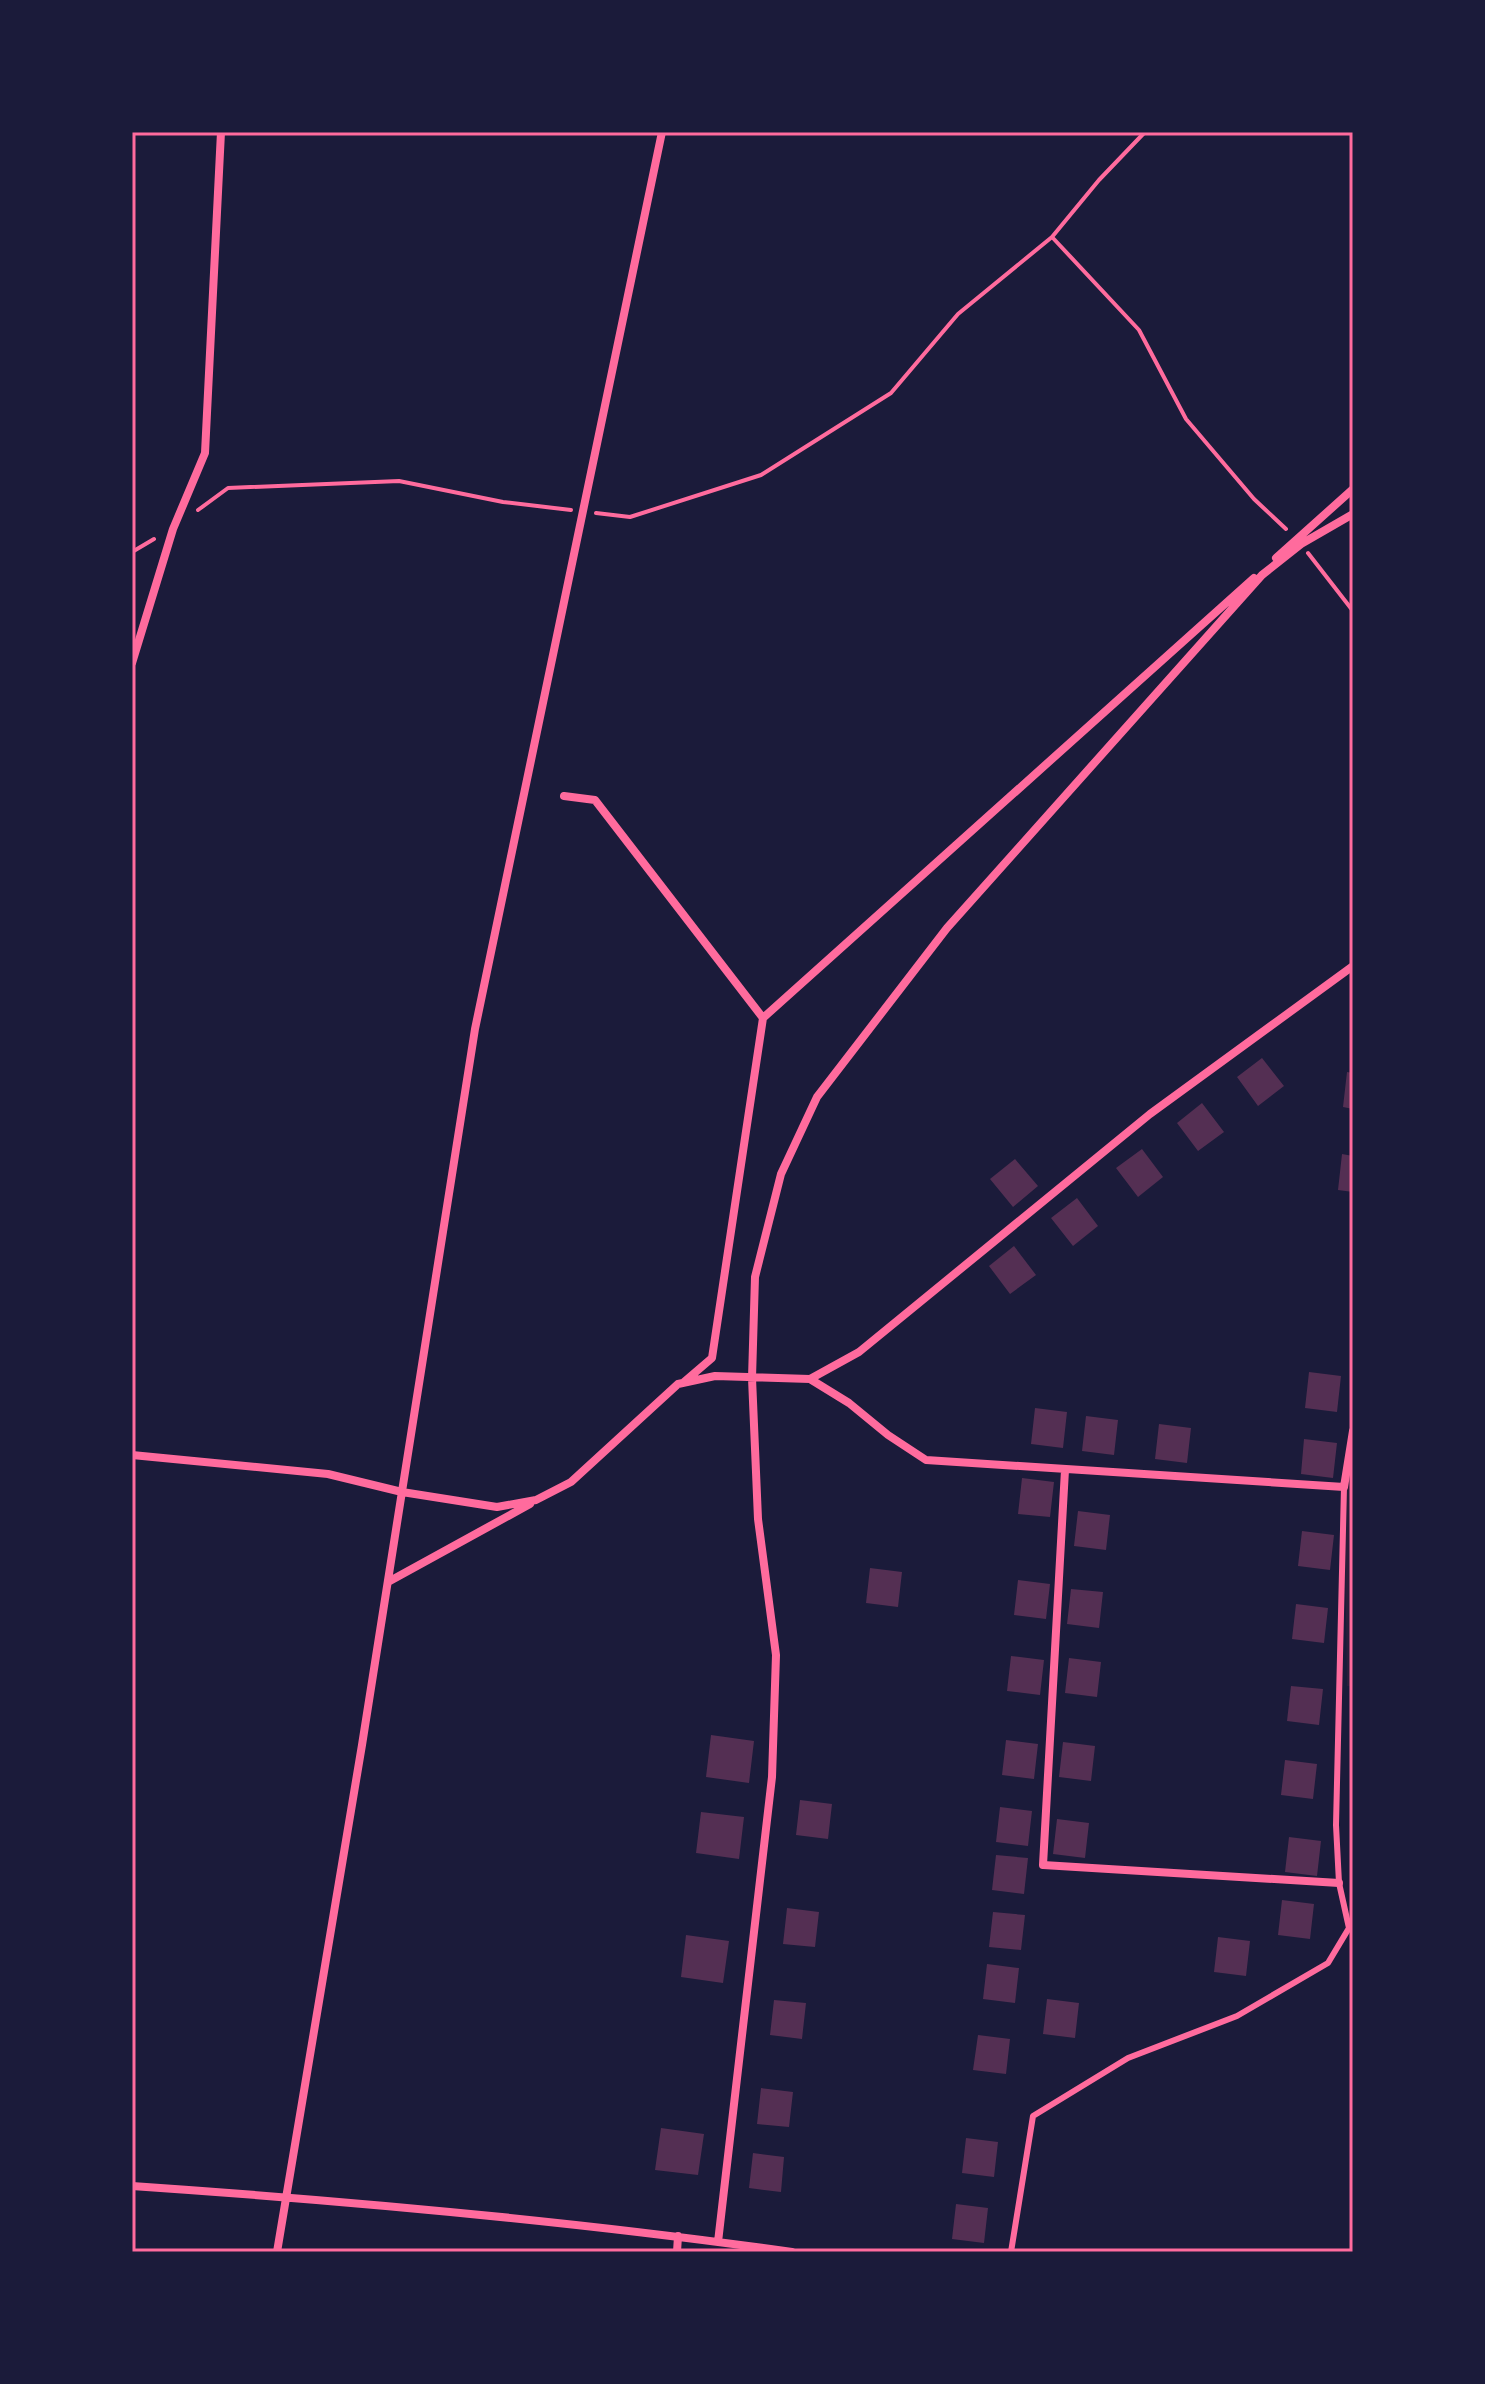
<svg xmlns="http://www.w3.org/2000/svg" width="1485" height="2384" font-family="Lato,sans-serif">
  <style>
    .green { fill: #2a1e3b }
    .building { fill: #542f53 }
    .lines { fill: none; stroke-linecap: round; stroke-linejoin: round }
    .path { stroke: #ff6b9d; stroke-width: 4 }
    .service { stroke: #ff6b9d; stroke-width: 6 }
    .minor { stroke: #ff6b9d; stroke-width: 8 }
    .neatline { fill: none; stroke: #ff6b9d; stroke-width: 3 }
  </style>
  <rect width="100%" height="100%" fill="#1b1b3a"/>
  <!-- green -->
  <path class="green" d="M1353,1434v252h-6l-3,-199z"/>
  <!-- building -->
  <path class="building" d="M1262,1058l22,28 -26,20 -21,-29z
    M1347,1072l6,1v36l-10,-2z
    M1202,1103l22,29 -26,19 -21,-28z
    M1142,1149l21,28 -25,20 -22,-29z
    M1342,1154l11,2v36l-15,-2z
    M1015,1159l23,27 -25,21 -23,-28z
    M1077,1198l21,28 -25,20 -22,-28z
    M1014,1246l22,29 -26,19 -21,-28z
    M1309,1372l32,4 -4,36 -32,-4z
    M1035,1408l32,4 -4,36 -32,-4z
    M1086,1416l32,4 -4,35 -32,-4z
    M1159,1424l32,4 -4,35 -32,-4z
    M1304,1439l33,4 -4,35 -32,-4z
    M1022,1478l32,4 -4,35 -32,-3z
    M1078,1511l32,4 -4,35 -32,-4z
    M1302,1531l32,4 -4,35 -32,-4z
    M870,1568l32,4 -4,35 -32,-4z
    M1018,1580l32,4 -4,35 -32,-4z
    M1071,1589l32,3 -4,36 -32,-4z
    M1296,1604l32,4 -4,35 -32,-4z
    M1011,1656l33,4 -4,35 -33,-4z
    M1069,1658l32,4 -4,35 -32,-4z
    M1291,1686l32,3 -4,36 -32,-4z
    M711,1735l43,6 -5,42 -43,-6z
    M1006,1740l32,4 -4,35 -32,-4z
    M1063,1742l32,4 -4,35 -32,-4z
    M1285,1760l32,4 -4,35 -32,-4z
    M800,1800l32,4 -4,35 -32,-4z
    M1000,1807l32,4 -4,35 -32,-4z
    M701,1812l43,5 -5,42 -43,-6z
    M1057,1819l32,4 -4,35 -32,-4z
    M1289,1837l32,4 -4,35 -32,-4z
    M996,1855l32,3 -4,36 -32,-4z
    M1282,1900l32,4 -4,35 -32,-4z
    M787,1908l32,4 -4,35 -32,-3z
    M993,1912l32,3 -4,35 -32,-3z
    M686,1935l43,6 -6,42 -42,-6z
    M1218,1937l32,4 -4,35 -32,-4z
    M987,1964l32,4 -4,35 -32,-4z
    M1047,1999l32,4 -4,35 -32,-4z
    M774,2000l32,3 -4,36 -32,-4z
    M978,2035l32,4 -4,35 -33,-4z
    M761,2088l32,4 -4,35 -32,-3z
    M661,2128l43,6 -6,41 -43,-5z
    M966,2138l32,4 -4,35 -32,-4z
    M753,2153l31,4 -3,35 -32,-4z
    M956,2204l32,4 -4,35 -32,-4z"/>
  <g class="lines">
    <!-- path -->
    <path class="path" d="M1052,237l47,-57 46,-48
      M198,510l30,-22 171,-7 104,21 68,8
      M596,513l34,4 131,-42 130,-82 67,-79 94,-77 87,93 47,89 68,80 32,30
      M132,552l22,-13
      M1308,553l45,58"/>
    <!-- service -->
    <path class="service" d="M1011,2252l22,-136 95,-58 109,-42 91,-53 21,-35 -10,-45 -3,-58 8,-338"/>
    <!-- minor -->
    <path class="minor" d="M1276,558l77,-69
      M132,663l41,-134 32,-76 16,-321
      M564,796l31,4 168,218 -51,340 -28,24
      M763,1018l491,-440
      M810,1379l49,-27 291,-238 203,-148
      M132,1455l196,19 74,18 95,15 39,-7 35,-18 107,-98 37,-8 95,3 39,24 39,32 38,25 418,27 9,-56
      M1065,1470l-22,395 296,18
      M388,1582l142,-78
      M132,2186c220,15 441,35 660,66
      M718,2242l54,-465 4,-122 -18,-136 -6,-141 3,-101 26,-103 36,-77 130,-169 315,-353 39,-31 52,-30
      M277,2252l85,-507 113,-716 187,-897
      M677,2252l1,-16"/>
  </g>
  <!-- border -->
  <rect width="1485" height="2384" fill="none" stroke="#1b1b3a" stroke-width="268"/>
  <rect x="134" y="134" width="1217" height="2116" class="neatline"/>
</svg>
